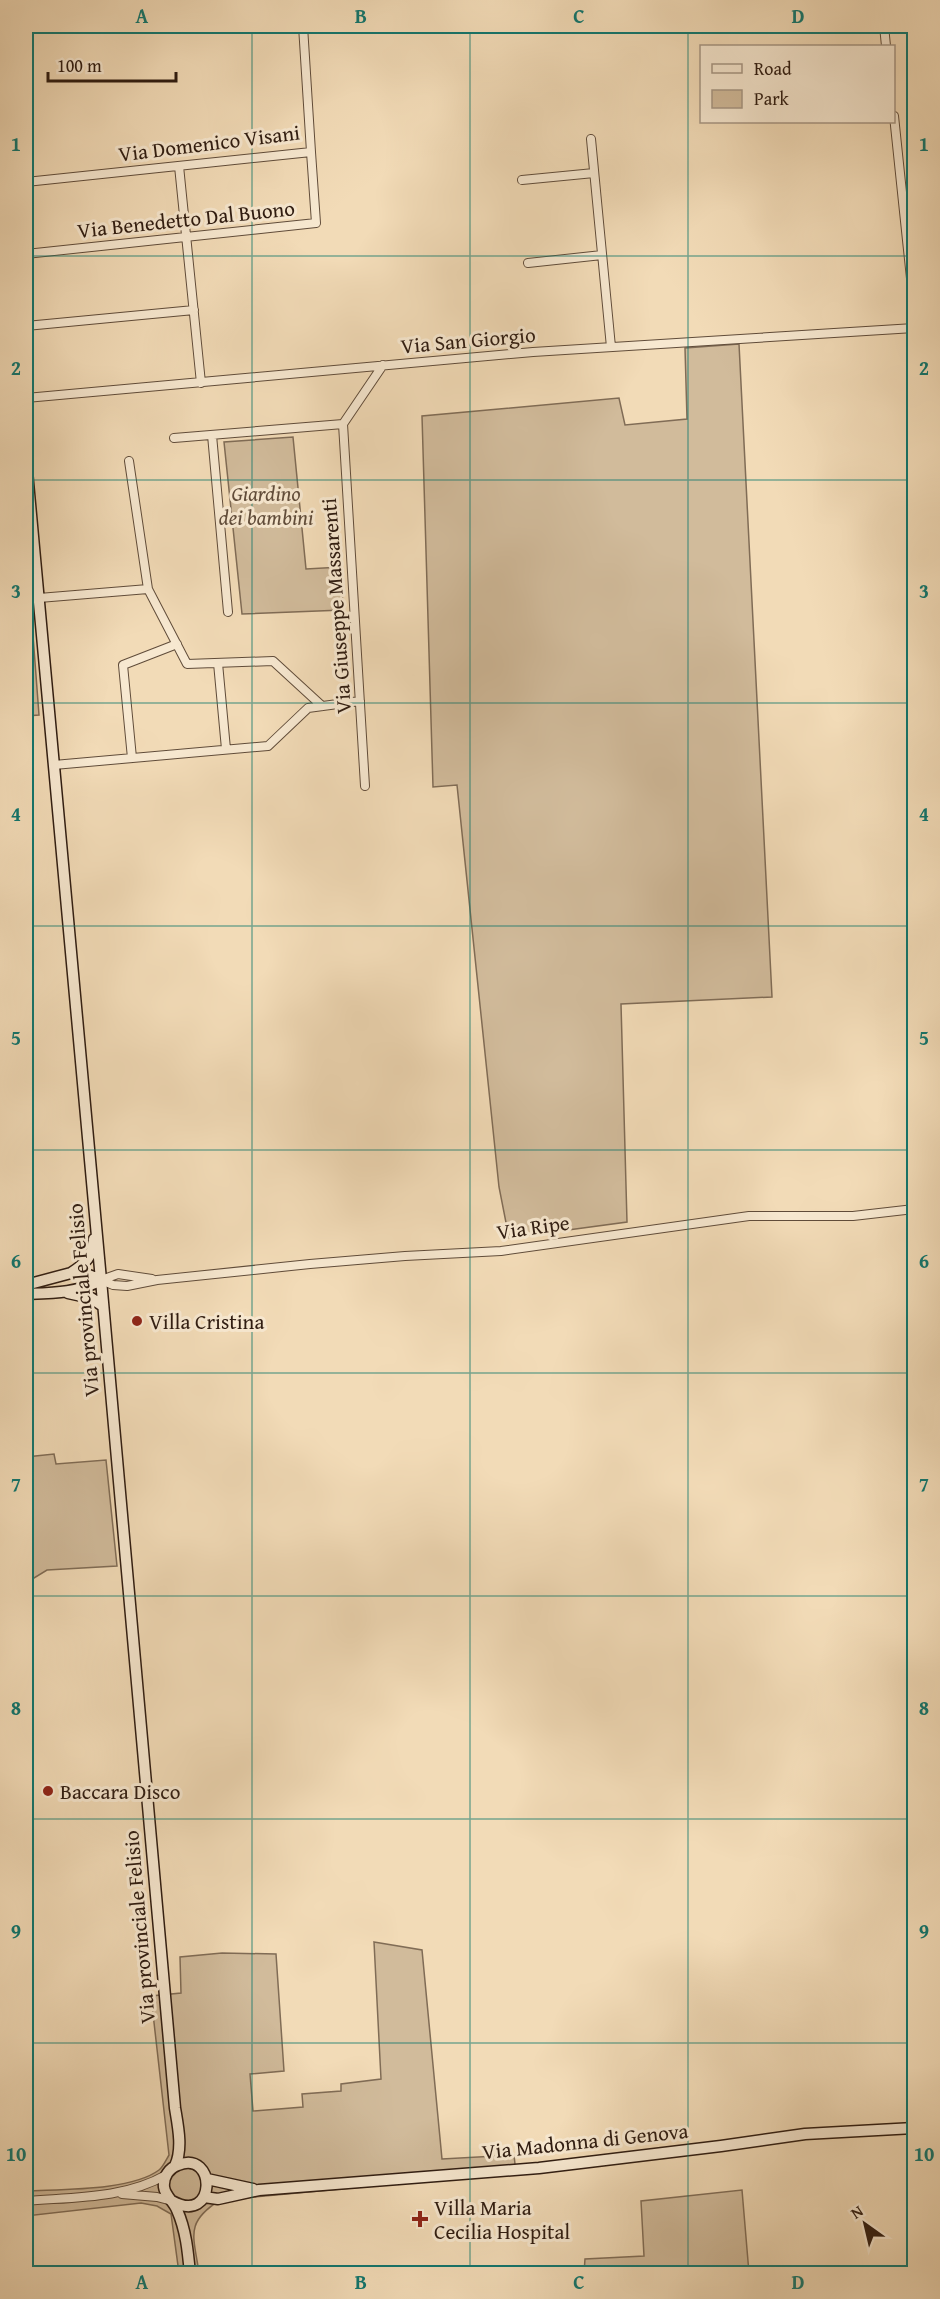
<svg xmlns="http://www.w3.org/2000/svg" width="940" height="2299" font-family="'Gentium Book Plus',serif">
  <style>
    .green { fill: #d1bb9b; stroke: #806c56; stroke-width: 1.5 }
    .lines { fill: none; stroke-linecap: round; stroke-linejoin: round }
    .minor-casing { stroke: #604c3a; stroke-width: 10 }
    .secondary-casing { stroke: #2f1c11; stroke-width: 13 }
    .minor { stroke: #f7e8d0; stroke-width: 8 }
    .secondary { stroke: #f7e8d0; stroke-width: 10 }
    .grid { fill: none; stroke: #0f766e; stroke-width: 1.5; stroke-opacity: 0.55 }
    .poi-dot { fill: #8f2418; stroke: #f7e8d0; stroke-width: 2 }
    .labels { text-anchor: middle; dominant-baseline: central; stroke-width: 6; stroke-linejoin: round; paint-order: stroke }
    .street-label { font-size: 21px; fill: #2f1c11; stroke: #f7e8d0 }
    .park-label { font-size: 21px; font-style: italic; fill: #604c3a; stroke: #f7e8d0 }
    .poi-label { font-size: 21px; fill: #2f1c11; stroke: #f7e8d0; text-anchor: start }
    .neatline { fill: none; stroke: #0f766e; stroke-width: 2 }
    .grid-label { font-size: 20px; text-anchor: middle; font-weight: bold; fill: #0f766e }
  </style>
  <rect width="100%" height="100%" fill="#f2dbb7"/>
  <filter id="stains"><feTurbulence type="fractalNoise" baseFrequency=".00333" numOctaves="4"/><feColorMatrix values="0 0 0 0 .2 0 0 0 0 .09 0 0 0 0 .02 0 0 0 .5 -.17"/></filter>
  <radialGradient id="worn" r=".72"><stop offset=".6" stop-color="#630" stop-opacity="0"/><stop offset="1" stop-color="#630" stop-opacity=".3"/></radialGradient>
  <!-- green -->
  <path class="green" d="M739,344l33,653 -151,7 6,218 -118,16 -10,-51 -42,-402 -24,2 -11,-371 197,-18 6,27 62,-6 -2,-71z
    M293,437l13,132 35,-2 2,43 -101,4 -18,-172z
    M31,609l8,106 -13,1v-106z
    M54,1454l2,10 50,-4 11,106 -70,4 -18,11 -3,12v-136z
    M374,1942l48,8 20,209 72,-4 2,18 -296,27c-36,23 -26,36 -21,73h-20l-8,-59 -14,-8 -16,-3 -115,13v-25c34,-2 105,0 133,-21 4,-3 7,-10 10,-15l-18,-159 30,-3 -1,-36 42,-4 54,1 8,117 -34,3 3,37 50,-4 -1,-13 39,-3v-7l40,-5z
    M742,2190l7,83h-165l1,-14 59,-3 -3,-55z"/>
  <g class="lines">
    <!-- minor casing -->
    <g class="minor-casing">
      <path id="minor" d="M884,26l2,20
        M894,116l20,191
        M591,139l20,208
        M179,166l22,217
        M522,180l72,-7
        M26,182l285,-30 -8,-126
        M26,254l290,-31 -5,-71
        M528,263l74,-8
        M26,326l168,-16
        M26,398l507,-46 381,-24
        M212,435l16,177
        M174,438l169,-14
        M129,461l19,128 39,75 86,-3 49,45
        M39,598l109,-9
        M218,663l8,86
        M132,758l-9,-93 54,-21
        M54,765l214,-19 40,-38 52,-7
        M365,786l-22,-362 40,-59
        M101,1280l12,5 14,1 30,-6 153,-16 95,-8 96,-5 248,-35h104l61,-7
        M101,1280l17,-6 34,5
        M122,2194l35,3 15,4
        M26,2201c46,-4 98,-2 140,-26"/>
    </g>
    <!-- secondary casing -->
    <g class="secondary-casing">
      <path id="secondary" d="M26,460l75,820 74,828c3,18 8,41 0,58
        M71,1273c14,-9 22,-17 23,-34
        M26,1285l45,-12h13l17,7
        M68,1293l23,5 12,8
        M26,1294c26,-1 52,-1 75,-14
        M207,2179l46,10
        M204,2197l14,2 41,-9 280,-22 182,-22 84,-12 109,-6
        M172,2201c45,25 45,-52 6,-36 -9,3 -15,12 -14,22 1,9 10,15 13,23 9,20 11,42 13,64"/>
    </g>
    <!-- minor -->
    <use href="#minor" class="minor"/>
    <!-- secondary -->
    <use href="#secondary" class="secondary"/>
  </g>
  <!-- grid -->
  <path class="grid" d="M252,26v2248M470,26v2248M688,26v2248M26,256h888M26,480h888M26,703h888M26,926h888M26,1150h888M26,1373h888M26,1596h888M26,1819h888M26,2043h888"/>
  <!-- markers -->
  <g class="poi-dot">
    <circle cx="137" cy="1321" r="6"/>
    <circle cx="48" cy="1791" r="6"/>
    <path d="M417 2210h6v6h6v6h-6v6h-6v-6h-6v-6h6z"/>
  </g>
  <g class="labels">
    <!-- street labels -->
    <g class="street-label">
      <text transform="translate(209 143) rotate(-7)">Via Domenico Visani</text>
      <text transform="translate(186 219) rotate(-6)">Via Benedetto Dal Buono</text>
      <text transform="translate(468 340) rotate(-5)">Via San Giorgio</text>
      <text transform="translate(336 606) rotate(-94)">Via Giuseppe Massarenti</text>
      <text transform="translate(533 1227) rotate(-8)">Via Ripe</text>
      <text transform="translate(83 1300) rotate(-95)">Via provinciale Felisio</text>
      <text transform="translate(139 1927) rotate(-95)">Via provinciale Felisio</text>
      <text transform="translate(585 2141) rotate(-6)">Via Madonna di Genova</text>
    </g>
    <!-- park labels -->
    <g class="park-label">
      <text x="266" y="493">Giardino<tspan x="266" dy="24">dei bambini</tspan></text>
    </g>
    <!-- poi labels -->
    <g class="poi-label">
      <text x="149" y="1321">Villa Cristina</text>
      <text x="60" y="1791">Baccara Disco</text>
      <text x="434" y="2207">Villa Maria<tspan x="434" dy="24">Cecilia Hospital</tspan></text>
    </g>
  </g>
  <!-- margin -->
  <rect width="940" height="2299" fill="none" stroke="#f2dbb7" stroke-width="66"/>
  <!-- legend -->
  <rect x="700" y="45" width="195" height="78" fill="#f7e8d0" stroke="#a79684" stroke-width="1.5"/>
  <rect x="712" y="64" width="30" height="9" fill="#f7e8d0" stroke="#a79684" stroke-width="1.5"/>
  <text x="754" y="75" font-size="18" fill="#2f1c11">Road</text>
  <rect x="712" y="90" width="30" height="18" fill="#d1bb9b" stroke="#a79684" stroke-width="1.5"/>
  <text x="754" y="105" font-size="18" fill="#2f1c11">Park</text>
  <!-- north arrow -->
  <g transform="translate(865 2224) rotate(326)" stroke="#f7e8d0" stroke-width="4.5" paint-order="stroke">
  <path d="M0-4.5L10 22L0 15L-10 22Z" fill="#2f1c11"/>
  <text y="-9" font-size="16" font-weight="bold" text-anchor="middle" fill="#2f1c11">N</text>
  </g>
  <!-- scale -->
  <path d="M48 72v9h128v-9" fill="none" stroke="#2f1c11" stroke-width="3"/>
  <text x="57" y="72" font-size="18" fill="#2f1c11" stroke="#f7e8d0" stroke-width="4.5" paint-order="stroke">100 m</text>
  <rect x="33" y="33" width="874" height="2233" class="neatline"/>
  <g class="grid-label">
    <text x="142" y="23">A</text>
    <text x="361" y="23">B</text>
    <text x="579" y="23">C</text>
    <text x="798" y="23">D</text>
    <text x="16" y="151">1</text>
    <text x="924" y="151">1</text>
    <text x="16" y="375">2</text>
    <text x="924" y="375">2</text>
    <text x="16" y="598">3</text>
    <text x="924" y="598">3</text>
    <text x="16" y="821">4</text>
    <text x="924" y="821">4</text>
    <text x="16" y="1045">5</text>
    <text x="924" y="1045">5</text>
    <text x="16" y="1268">6</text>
    <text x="924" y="1268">6</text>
    <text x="16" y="1491">7</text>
    <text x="924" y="1491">7</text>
    <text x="16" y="1715">8</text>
    <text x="924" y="1715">8</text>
    <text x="16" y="1938">9</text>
    <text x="924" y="1938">9</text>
    <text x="16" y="2161">10</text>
    <text x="924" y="2161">10</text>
    <text x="142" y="2289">A</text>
    <text x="361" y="2289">B</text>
    <text x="579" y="2289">C</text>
    <text x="798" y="2289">D</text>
  </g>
  <rect width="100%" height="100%" filter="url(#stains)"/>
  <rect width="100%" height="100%" fill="url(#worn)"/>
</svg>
